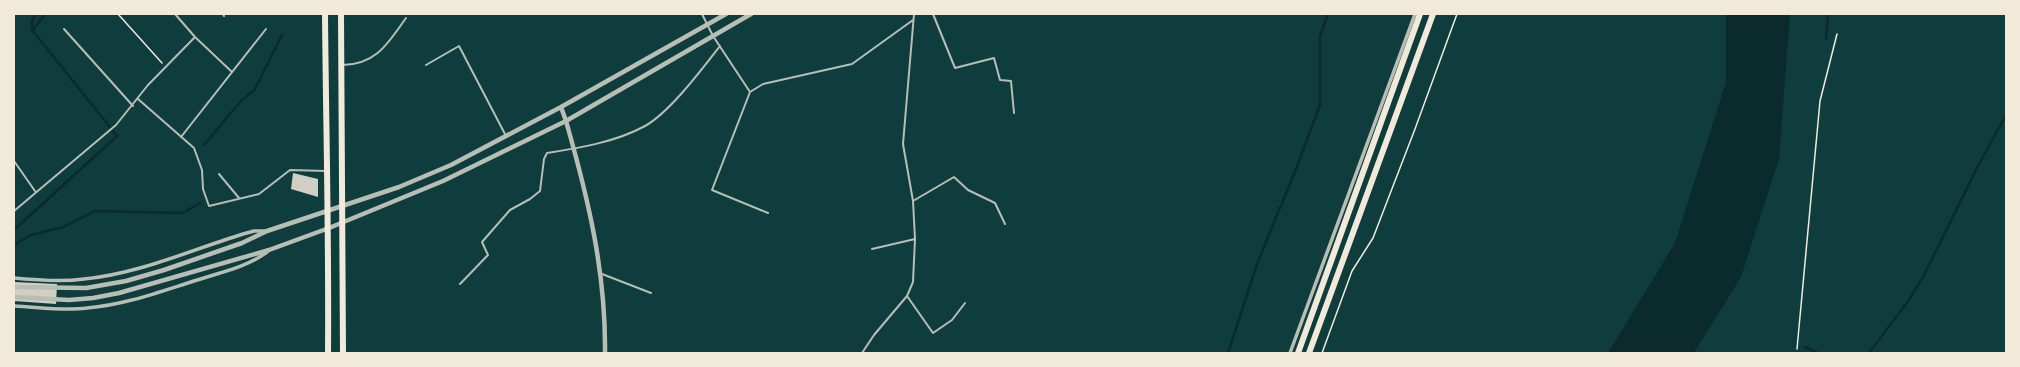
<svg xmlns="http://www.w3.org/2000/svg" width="2020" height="367" font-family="'Alegreya Sans',sans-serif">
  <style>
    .water { fill: #0a2a2b }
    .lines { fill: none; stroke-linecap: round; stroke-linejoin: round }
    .stream { stroke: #0a2a2b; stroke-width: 2.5 }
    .building { fill: #cfcfc3 }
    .path { stroke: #f1e9da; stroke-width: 1.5 }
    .service { stroke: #b8beb3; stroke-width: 2 }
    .minor { stroke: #b8beb3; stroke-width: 3.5 }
    .tertiary { stroke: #b8beb3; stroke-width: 4.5 }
    .primary { stroke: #f1e9da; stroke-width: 6 }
    .trunk { stroke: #f1e9da; stroke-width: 6 }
  </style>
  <rect width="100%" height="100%" fill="#0f3d3e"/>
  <!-- water -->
  <path class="water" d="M1726,14h64l-11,145 -38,118 -47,76h-86l67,-110 51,-161z"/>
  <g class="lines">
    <!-- stream -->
    <path class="stream" d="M33,30l12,-16
      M1826,39l2,-25
      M204,145l37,-44 14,-12 27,-54
      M14,230l103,-94 -85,-106v-9l3,-7
      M14,245l17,-10 32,-8 32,-16 88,2 17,-10
      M1805,347l13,6
      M1228,353l29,-89 39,-95 24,-64v-69l8,-22
      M1869,353l40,-53 15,-25 55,-111 27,-49"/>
  </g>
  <!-- building -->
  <path class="building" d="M293,173l25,6v18l-27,-8z
    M14,282l43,2 -1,20 -42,-3z"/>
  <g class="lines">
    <!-- path -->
    <path class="path" d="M118,14l44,49
      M1797,349l23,-248 17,-67
      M1322,353l30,-82 21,-33 42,-109 42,-115"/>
    <!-- service -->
    <path class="service" d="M175,14l20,23 37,35
      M223,14l1,2
      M702,14l11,22 37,56 13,-8 89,-20 61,-44
      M933,14l22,54 39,-10 6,22 11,1 3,32
      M64,29l69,77
      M343,65c34,-1 45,-22 63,-47
      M426,65l33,-19 47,90
      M750,92l-38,98 56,23
      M138,99l56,49 8,22 1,19 6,17 50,-12 31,-24 36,1
      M181,137l85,-108
      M14,161l21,30
      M219,174l20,24
      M913,201l41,-24 14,13 27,13 10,21
      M14,211l102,-86 32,-40 47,-48
      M872,249l43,-10
      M602,274l49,19
      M460,284l28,-29 -6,-13 28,-32 20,-11 10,-8 4,-32 3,-6c32,-5 69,-11 98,-27 25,-14 57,-57 75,-80
      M907,296l26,37 19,-13 13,-17
      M862,353l12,-18 33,-39 6,-14 2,-43 -2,-38 -10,-57 11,-130"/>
    <!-- minor -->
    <path class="minor" d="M14,278c23,2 47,4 70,1 54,-5 107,-29 159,-45l11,-3h12
      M14,306c24,1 49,5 73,2 37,-3 72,-16 107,-27 24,-8 52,-13 73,-29
      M1290,353l125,-339"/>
    <!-- tertiary -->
    <path class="tertiary" d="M561,107l5,14c22,77 40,151 39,232
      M14,287l72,1 40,-7 38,-11 78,-27 25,-12 132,-44 52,-22 110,-58 165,-93
      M14,297l55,3 24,-2 26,-5 150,-43 60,-22 114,-47 123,-60 185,-107"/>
    <!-- primary -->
    <path class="primary" d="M325,14c1,113 4,226 3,339
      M341,14l2,339"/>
    <!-- trunk -->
    <path class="trunk" d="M1298,353l122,-339
      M1309,353l124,-339"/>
  </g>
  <!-- border -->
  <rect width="2020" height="367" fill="none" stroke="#f1e9da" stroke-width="30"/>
</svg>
